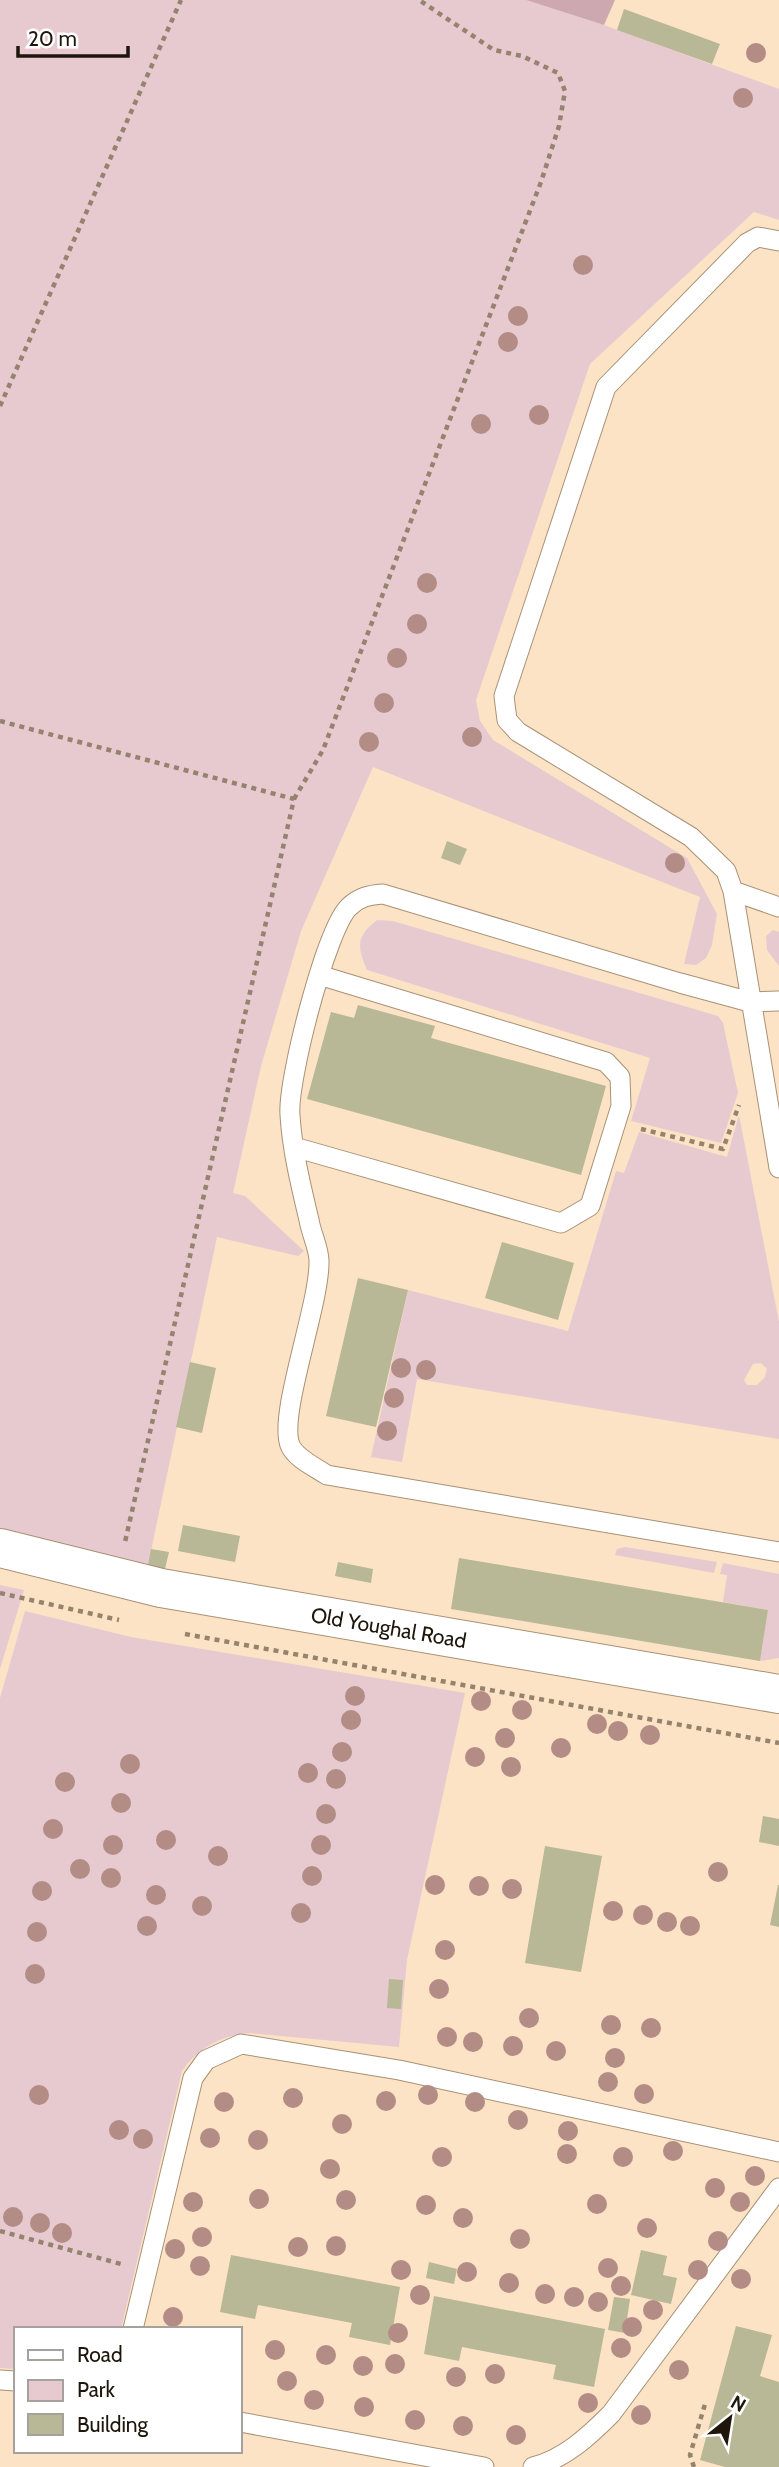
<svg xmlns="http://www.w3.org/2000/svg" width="779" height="2467" font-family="Cabin,sans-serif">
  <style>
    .green { fill: #e6cad0; fill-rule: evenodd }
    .forest { fill: #cda8b0 }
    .building { fill: #b8b796 }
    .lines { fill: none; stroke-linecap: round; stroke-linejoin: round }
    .lane-casing { stroke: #a89175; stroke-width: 21 }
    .secondary-casing { stroke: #a89175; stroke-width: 40 }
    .path { stroke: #95836e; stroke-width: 4.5; stroke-dasharray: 5 5; stroke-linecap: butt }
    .lane { stroke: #fff; stroke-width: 19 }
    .secondary { stroke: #fff; stroke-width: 38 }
    .tree { fill: #b38c86 }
    .labels { text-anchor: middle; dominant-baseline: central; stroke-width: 7; stroke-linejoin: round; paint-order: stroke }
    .street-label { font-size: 21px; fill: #1e150b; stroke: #fff }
  </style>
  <rect width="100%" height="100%" fill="#fce3c5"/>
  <!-- green -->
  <path class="green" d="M0,0h526l78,25 175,64v131l-25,-8 -164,152 -114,336 4,21 13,19 194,118 30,56 -5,31 -6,13 -10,7 -12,-1 16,-67 -327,-130 -72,164 -40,135 -28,127 12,3 59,55 -6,5 -81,-19 -70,333 -147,-36z
    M377,920l16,1 325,95 5,7 15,70 -17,50 -90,-22 19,-63 -283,-88c-10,-23 -11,-34 10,-50z
    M773,930l6,2v34l-12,-16 -1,-14z
    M739,1115l40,207v117l-362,-60 -15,83 -31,-5 37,-167 160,41 48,-160 8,2 15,-41 88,25zM761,1363l6,6 -2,8 -8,8h-10l-3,-5 9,-16z
    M625,1547l92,15 -3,11 -99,-18 2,-6z
    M723,1563l56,11v84l-19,3 8,-51 -45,-8 4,-27 -7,-1z
    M0,1585l24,5 -24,79z
    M25,1611l106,26 334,56 -58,267 -8,87 -151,-14c-27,3 -49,14 -66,38l-61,258h-105v40l-16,-1v-670z"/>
  <!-- forest -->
  <path class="forest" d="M526,0h89l-11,25z"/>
  <!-- building -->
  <path class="building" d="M624,9l96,35 -8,20 -95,-34z
    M447,841l20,8 -7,16 -19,-7z
    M358,1005l77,21 -4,12 175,48 -25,89 -274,-76 24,-87 23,6z
    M502,1242l72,21 -16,57 -73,-22z
    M358,1278l50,12 -32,137 -50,-11z
    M190,1362l26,6 -14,65 -26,-6z
    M183,1525l57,11 -5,26 -57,-11z
    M151,1549l18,3 -5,21 -17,-3z
    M459,1558l309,52 -8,51 -309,-52z
    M338,1562l35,7 -2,14 -36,-7z
    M763,1816l16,3v27l-20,-4z
    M545,1846l57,10 -21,116 -56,-9z
    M778,1885h1v42l-9,-2z
    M389,1979l14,1 -2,29 -14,-1z
    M641,2250l26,6 -4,19 14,3 -6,26 -40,-9z
    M231,2255l169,32 -10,58 -41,-8 3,-14 -94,-18 -3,14 -35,-7z
    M429,2262l28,7 -3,15 -28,-6z
    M434,2296l171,33 -11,58 -41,-8 3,-14 -94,-18 -3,14 -35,-7z
    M614,2297l16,2 -5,34 -17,-3z
    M736,2326l36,9 -12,41 19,6v85h-54l-25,-7z"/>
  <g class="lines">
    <!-- lane casing -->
    <g class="lane-casing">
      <path id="lane" d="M779,241l-21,-4 -11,6 -141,144 -102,309 3,24 11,12 173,105 35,34 7,20 46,16
        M733,891l46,277
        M779,1001l-29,1 -70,-19 -297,-89c-14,1 -24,3 -34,13 -23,22 -62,175 -59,208 2,35 11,71 19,105 2,13 10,28 10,41 1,43 -41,153 -29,184 5,13 25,22 37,30l452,77
        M294,1147l267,76 29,-17 31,-100 -1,-29 -14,-15 -287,-87
        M133,2329l60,-251 13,-18 35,-16 158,26 380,82
        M0,2380l16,1
        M240,2422l244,45
        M533,2467c31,-8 55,-30 78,-53l168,-226"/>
    </g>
    <!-- secondary casing -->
    <g class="secondary-casing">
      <g id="secondary">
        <path id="s1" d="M0,1548l161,40 618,106"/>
      </g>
    </g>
    <!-- path -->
    <path class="path" d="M0,406l181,-406
      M0,721l294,78 -169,743
      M294,799l29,-49 218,-568 18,-56 6,-35 -7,-18 -36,-17 -28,-6 -75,-50
      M641,1129l82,20 16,-44
      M0,1593l119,27
      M185,1634l594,109
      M0,2231l121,33
      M694,2467l-4,-12 15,-51"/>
    <!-- lane -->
    <use href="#lane" class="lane"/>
    <!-- secondary -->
    <use href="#secondary" class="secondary"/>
  </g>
  <!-- trees -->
  <g class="tree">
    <circle cx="756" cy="53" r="10"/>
    <circle cx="743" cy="98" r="10"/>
    <circle cx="583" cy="265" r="10"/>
    <circle cx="518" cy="316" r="10"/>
    <circle cx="508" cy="342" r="10"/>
    <circle cx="539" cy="415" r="10"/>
    <circle cx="481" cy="424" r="10"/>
    <circle cx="427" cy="583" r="10"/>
    <circle cx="417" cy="624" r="10"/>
    <circle cx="397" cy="658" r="10"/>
    <circle cx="384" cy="703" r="10"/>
    <circle cx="472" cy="737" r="10"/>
    <circle cx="369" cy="742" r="10"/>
    <circle cx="675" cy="863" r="10"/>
    <circle cx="401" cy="1368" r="10"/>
    <circle cx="426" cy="1370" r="10"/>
    <circle cx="394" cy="1398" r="10"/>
    <circle cx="387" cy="1431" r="10"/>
    <circle cx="355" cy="1696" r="10"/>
    <circle cx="481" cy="1701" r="10"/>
    <circle cx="522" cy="1710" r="10"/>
    <circle cx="351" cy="1720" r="10"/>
    <circle cx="597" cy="1724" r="10"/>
    <circle cx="618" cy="1731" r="10"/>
    <circle cx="650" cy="1735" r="10"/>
    <circle cx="505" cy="1738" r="10"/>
    <circle cx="561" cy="1748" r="10"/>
    <circle cx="342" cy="1752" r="10"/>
    <circle cx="475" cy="1757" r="10"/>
    <circle cx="130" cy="1764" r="10"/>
    <circle cx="511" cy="1767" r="10"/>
    <circle cx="308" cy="1773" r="10"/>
    <circle cx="336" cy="1779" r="10"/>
    <circle cx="65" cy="1782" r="10"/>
    <circle cx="121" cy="1803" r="10"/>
    <circle cx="326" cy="1814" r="10"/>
    <circle cx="53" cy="1829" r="10"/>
    <circle cx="166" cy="1840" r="10"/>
    <circle cx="113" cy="1845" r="10"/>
    <circle cx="321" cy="1845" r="10"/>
    <circle cx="218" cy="1856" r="10"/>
    <circle cx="80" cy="1869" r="10"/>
    <circle cx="718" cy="1872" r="10"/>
    <circle cx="312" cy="1876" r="10"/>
    <circle cx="111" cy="1878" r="10"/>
    <circle cx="435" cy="1885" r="10"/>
    <circle cx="479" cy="1886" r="10"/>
    <circle cx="512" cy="1889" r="10"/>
    <circle cx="42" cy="1891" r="10"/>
    <circle cx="156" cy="1895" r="10"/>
    <circle cx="202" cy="1906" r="10"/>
    <circle cx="613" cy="1911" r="10"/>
    <circle cx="301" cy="1913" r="10"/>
    <circle cx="643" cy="1915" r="10"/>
    <circle cx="667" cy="1922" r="10"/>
    <circle cx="147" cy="1926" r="10"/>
    <circle cx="690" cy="1926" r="10"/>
    <circle cx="37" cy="1932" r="10"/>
    <circle cx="445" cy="1950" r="10"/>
    <circle cx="35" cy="1974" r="10"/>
    <circle cx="439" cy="1989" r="10"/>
    <circle cx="529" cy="2018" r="10"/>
    <circle cx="611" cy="2025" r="10"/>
    <circle cx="651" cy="2028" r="10"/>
    <circle cx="447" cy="2037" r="10"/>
    <circle cx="473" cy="2042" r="10"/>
    <circle cx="513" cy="2046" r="10"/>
    <circle cx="556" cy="2051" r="10"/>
    <circle cx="615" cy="2058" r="10"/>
    <circle cx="608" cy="2082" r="10"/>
    <circle cx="644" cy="2094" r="10"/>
    <circle cx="39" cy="2095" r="10"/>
    <circle cx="428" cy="2095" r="10"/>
    <circle cx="293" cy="2098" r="10"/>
    <circle cx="386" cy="2101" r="10"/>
    <circle cx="224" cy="2102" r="10"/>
    <circle cx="475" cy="2102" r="10"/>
    <circle cx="518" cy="2120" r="10"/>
    <circle cx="342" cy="2124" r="10"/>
    <circle cx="119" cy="2130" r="10"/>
    <circle cx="568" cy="2131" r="10"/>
    <circle cx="210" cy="2138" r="10"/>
    <circle cx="143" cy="2139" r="10"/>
    <circle cx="258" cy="2140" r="10"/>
    <circle cx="673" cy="2151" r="10"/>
    <circle cx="567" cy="2154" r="10"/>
    <circle cx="442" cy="2157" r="10"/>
    <circle cx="623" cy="2157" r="10"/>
    <circle cx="330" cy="2169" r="10"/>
    <circle cx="755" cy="2176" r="10"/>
    <circle cx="715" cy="2188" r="10"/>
    <circle cx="259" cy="2199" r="10"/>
    <circle cx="346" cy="2200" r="10"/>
    <circle cx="193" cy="2202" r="10"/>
    <circle cx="740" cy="2202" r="10"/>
    <circle cx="597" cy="2204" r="10"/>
    <circle cx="426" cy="2205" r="10"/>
    <circle cx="13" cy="2217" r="10"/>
    <circle cx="463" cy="2218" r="10"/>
    <circle cx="40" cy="2223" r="10"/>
    <circle cx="647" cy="2228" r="10"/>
    <circle cx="62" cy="2233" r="10"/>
    <circle cx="202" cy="2237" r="10"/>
    <circle cx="520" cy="2239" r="10"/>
    <circle cx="718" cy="2241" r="10"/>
    <circle cx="336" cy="2246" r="10"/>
    <circle cx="298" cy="2247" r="10"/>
    <circle cx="175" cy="2249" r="10"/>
    <circle cx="200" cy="2266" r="10"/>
    <circle cx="608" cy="2268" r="10"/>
    <circle cx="401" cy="2270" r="10"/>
    <circle cx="698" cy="2270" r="10"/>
    <circle cx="467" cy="2272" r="10"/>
    <circle cx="741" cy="2279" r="10"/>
    <circle cx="509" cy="2283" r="10"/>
    <circle cx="621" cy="2286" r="10"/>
    <circle cx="545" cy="2294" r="10"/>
    <circle cx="420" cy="2295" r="10"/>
    <circle cx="574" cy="2297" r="10"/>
    <circle cx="598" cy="2302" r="10"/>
    <circle cx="653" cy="2310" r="10"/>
    <circle cx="173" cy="2317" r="10"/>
    <circle cx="632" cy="2327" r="10"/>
    <circle cx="398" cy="2333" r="10"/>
    <circle cx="621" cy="2348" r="10"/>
    <circle cx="275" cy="2350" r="10"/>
    <circle cx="326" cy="2355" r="10"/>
    <circle cx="395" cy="2364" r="10"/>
    <circle cx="363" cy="2366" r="10"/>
    <circle cx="679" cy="2370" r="10"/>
    <circle cx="495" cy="2374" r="10"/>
    <circle cx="456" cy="2377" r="10"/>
    <circle cx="287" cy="2381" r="10"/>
    <circle cx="314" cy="2400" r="10"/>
    <circle cx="588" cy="2403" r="10"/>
    <circle cx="364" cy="2407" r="10"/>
    <circle cx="641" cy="2415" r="10"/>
    <circle cx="415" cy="2420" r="10"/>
    <circle cx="463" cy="2426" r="10"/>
    <circle cx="516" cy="2435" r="10"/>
  </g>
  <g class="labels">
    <!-- street labels -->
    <g class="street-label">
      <text stroke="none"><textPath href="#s1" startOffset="397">Old Youghal Road</textPath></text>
    </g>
  </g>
  <!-- legend -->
  <rect x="14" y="2327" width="228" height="126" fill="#ffffff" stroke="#a5a19d" stroke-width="2"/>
  <rect x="28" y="2350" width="35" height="10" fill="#ffffff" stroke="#a5a19d" stroke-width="2"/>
  <text x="77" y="2362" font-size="21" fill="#1e150b">Road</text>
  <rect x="28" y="2380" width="35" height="21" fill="#e6cad0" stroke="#a5a19d" stroke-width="2"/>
  <text x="77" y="2397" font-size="21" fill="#1e150b">Park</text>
  <rect x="28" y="2414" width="35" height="21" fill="#b8b796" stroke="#a5a19d" stroke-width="2"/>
  <text x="77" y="2432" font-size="21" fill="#1e150b">Building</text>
  <!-- north arrow -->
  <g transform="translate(730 2418) rotate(30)" stroke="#ffffff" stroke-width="5" paint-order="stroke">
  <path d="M0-5L12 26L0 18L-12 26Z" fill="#1e150b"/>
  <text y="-10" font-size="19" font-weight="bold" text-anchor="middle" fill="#1e150b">N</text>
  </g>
  <!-- scale -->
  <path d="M18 46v10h110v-10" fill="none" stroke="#1e150b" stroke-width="3.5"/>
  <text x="28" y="46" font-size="21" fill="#1e150b" stroke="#ffffff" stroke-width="5" paint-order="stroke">20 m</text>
</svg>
